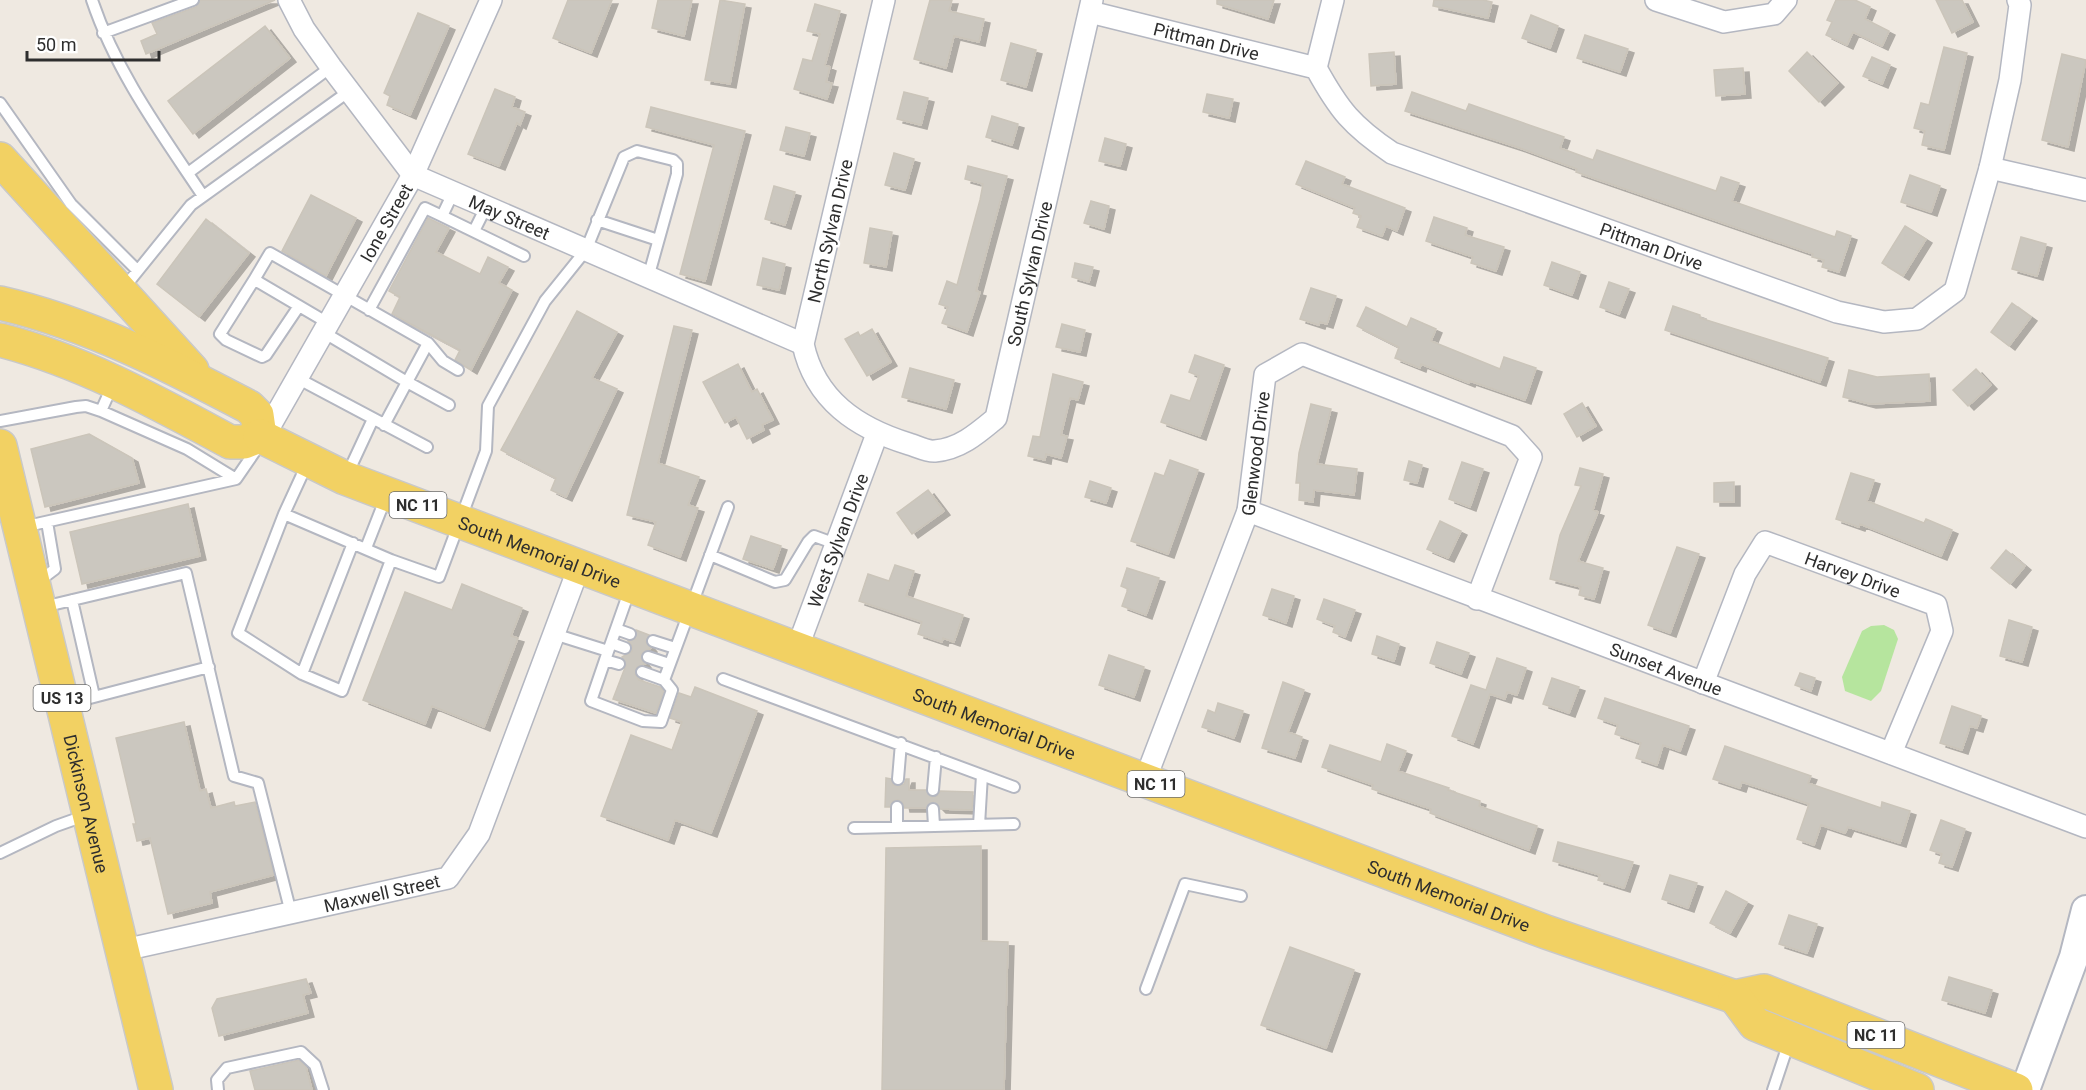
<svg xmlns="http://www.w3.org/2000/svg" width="2086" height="1090" font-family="Roboto,sans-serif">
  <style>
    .green { fill: #b6e59e }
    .building { fill: #cbc7bf; stroke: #cbc5ba; stroke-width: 1.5; filter: url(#shadow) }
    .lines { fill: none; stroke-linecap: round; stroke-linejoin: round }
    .service-casing { stroke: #b4b7c1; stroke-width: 14 }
    .minor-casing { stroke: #b4b7c1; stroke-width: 24 }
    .secondary-casing { stroke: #b4b7c1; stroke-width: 32 }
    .primary-casing { stroke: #c9c9c9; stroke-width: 36 }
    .service { stroke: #fff; stroke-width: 10 }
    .minor { stroke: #fff; stroke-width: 21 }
    .secondary { stroke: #fff; stroke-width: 28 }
    .primary { stroke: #f2d163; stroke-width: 33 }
    .labels { text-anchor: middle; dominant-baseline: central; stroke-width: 5; stroke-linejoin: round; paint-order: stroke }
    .shield { fill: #fff; stroke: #6d6d6d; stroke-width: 1.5 }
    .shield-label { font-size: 16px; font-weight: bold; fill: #2e2e2e }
    .street-label { font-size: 18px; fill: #2e2e2e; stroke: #fff }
  </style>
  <defs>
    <filter id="shadow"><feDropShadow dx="6" dy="4" stdDeviation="0" flood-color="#0004"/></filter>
  </defs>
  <rect width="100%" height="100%" fill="#efe9e1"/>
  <!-- green -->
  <path class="green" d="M1884,625l10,5 4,9 -17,52 -10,10 -26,-10 -3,-14 20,-46 9,-5z"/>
  <!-- building -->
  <path class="building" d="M200,0h75l-129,54 -5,-13 16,-7 -5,-11 44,-16z
    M568,0h44l-21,53 -38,-15z
    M658,0h34l-8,36 -32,-8z
    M720,0l25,4 -15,80 -25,-4z
    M930,0h22l-3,11 35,8 -5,23 -25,-6 -8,32 -32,-9z
    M1217,0h57l-6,19 -51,-15z
    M1434,0h49l9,2 -4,16 -55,-12z
    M1836,0h19l15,7 -5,12 24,12 -7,15 -29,-14 -6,13 -21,-10 6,-13 -5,-2z
    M1936,0h26l11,22 -21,11z
    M815,4l25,7 -15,54 5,2 -4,15 6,1 -5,16 -33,-10 9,-30 9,2 8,-27 -13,-3z
    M418,13l31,13 -39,89 -23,-10 3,-9 -6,-3z
    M1531,15l27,11 -8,22 -28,-10z
    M265,26l25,32 -97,76 -25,-33z
    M1585,35l43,14 -8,23 -43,-14z
    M1011,43l25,7 -10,37 -25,-7z
    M1944,47l23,6 -23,97 -22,-5 3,-14 -11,-3 7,-25 8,2z
    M1394,52l2,32 -25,2 -2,-32z
    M1807,52l31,31 -19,19 -30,-31z
    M2062,54l24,6 -18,87 -26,-7z
    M1872,57l18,8 -8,19 -19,-8z
    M1743,68l2,26 -29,2 -2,-26z
    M495,89l20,8 -3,10 13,5 -5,13 -3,-2 -18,43 -31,-12z
    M904,92l24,6 -7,27 -24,-6z
    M1412,92l54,19 3,-7 95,33 -4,11 33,12 4,-10 119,41 5,-14 18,6 -7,18 103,36 2,-6 14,5 -12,36 -17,-5 2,-7 -12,-3 1,-3 -237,-82 1,-3 -60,-22 -112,-36z
    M1207,94l26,5 -4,19 -26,-6z
    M651,107l94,24 -40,150 -25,-7 34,-129 -68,-18z
    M992,116l26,8 -6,21 -26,-8z
    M786,127l24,6 -6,23 -24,-6z
    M1105,138l21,6 -6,22 -21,-5z
    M894,153l20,6 -9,31 -20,-5z
    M1306,161l39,16 -3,7 63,24 -8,23 -11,-5 -4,10 -25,-9 4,-11 -8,-3 2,-5 -59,-24z
    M968,166l39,10 -31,115 4,1 -13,40 -25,-9 6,-16 -9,-3 8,-23 10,4 23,-85 3,-16 -18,-5z
    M1910,175l30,11 -9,26 -30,-10z
    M774,186l21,6 -10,33 -20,-6z
    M311,195l45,23 -30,58 -44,-25z
    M1091,201l18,5 -5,23 -20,-6z
    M1434,217l33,11 -2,7 39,12 -8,24 -25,-8 2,-6 -47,-16z
    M428,218l21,10 -13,24 44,22 8,-17 20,10 -9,16 13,7 -41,80 -16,-10 5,-10 -68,-36 8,-17 -11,-6z
    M206,219l43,34 -50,64 -42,-33z
    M1905,226l21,13 -23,37 -21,-13z
    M870,228l22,4 -6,35 -22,-4z
    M2021,237l25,7 -9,32 -25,-7z
    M763,258l22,6 -6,26 -22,-5z
    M1552,262l28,10 -8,23 -28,-10z
    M1075,263l18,4 -4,15 -17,-5z
    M1609,282l20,7 -10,25 -19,-7z
    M1311,288l25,8 -9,28 -7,-2 -1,3 -19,-6z
    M2012,303l19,14 -22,29 -18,-14z
    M1673,306l27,9v3l128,40 -8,24 -155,-52z
    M1366,307l41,20 4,-9 25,11 -5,12 69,28 4,-12 32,11 -11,32 -55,-19 -1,2 -48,-19 -1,4 -25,-10 4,-11 -42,-21z
    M577,311l40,21 -25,46 25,11 -51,108 -15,-7 5,-12 -55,-28z
    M1062,324l23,6 -5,22 -24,-5z
    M674,326l18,4 -34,133 41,14 -11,28 10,3 -18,49 -32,-12 8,-23 -29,-7z
    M872,329l19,33 -24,14 -22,-37 13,-7 2,4z
    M1195,355l29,10 -24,71 -39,-14 10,-27 19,6 9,-25 -10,-4z
    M738,364l14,28 5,-3 16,31 -11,5 2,5 -17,9 -11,-22 -11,6 -22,-41z
    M910,368l44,12 -8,29 -44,-12z
    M1976,369l15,16 -23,21 -15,-16z
    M1849,370l28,7 52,-3 1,27 -60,3 -27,-7z
    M1053,374l30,8 -5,18 -8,-2 -9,37 6,1 -6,22 -15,-4 -1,6 -17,-4 5,-20 7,1z
    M1582,403l14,23 -19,11 -13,-23z
    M1311,404l20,5 -14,55 40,5 -3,26 -40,-5 -1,12 -14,-2 1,-17h-4l3,-30z
    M89,434l43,24 7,25 -94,24 -14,-58z
    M1170,460l28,10 -30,84 -37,-13 24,-68 9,3z
    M1409,461l13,4 -5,18 -13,-3z
    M1462,462l21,7 -13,38 -21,-8z
    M1580,468l23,6 -10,36 5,2 -20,49 25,7 -9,31 -15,-4 2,-8 -31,-8 10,-44 21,-49 -6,-1z
    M1851,473l23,7 -7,21 57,22 2,-4 26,11 -11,26 -81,-32 -1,3 -23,-8z
    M1090,481l21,7 -5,15 -21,-6z
    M1734,482v20h-20v-19z
    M928,490l16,21 -32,23 -15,-21z
    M188,504l12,52 -118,28 -12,-52z
    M1440,521l21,10 -13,27 -21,-9z
    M751,536l30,10 -8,23 -30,-10z
    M1677,547l22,7 -29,79 -22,-8z
    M2006,550l19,16 -15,18 -19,-16z
    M895,565l19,6 -8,25 57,19 -9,27 -11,-4 -1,4 -24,-8 4,-12 -63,-21 9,-27 21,7z
    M1127,568l32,10 -13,37 -24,-9 6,-17 -7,-3z
    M462,584l60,24 -11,28 7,2 -34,89 -52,-21 -7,18 -62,-24 42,-108 47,18z
    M1272,589l22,7 -8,27 -23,-8z
    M1324,599l31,11 -10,27 -12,-5 2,-6 -18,-7z
    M2009,620l23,7 -10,35 -22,-6z
    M636,630l13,5 -3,7 5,6 -10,6v5l4,5 -8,3 -2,7 4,6 21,7 4,4 -8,22 -43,-14 13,-34 -4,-8 10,-6v-5l-4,-5 7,-2z
    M1377,636l22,8 -5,17 -22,-7z
    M1437,642l32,11 -8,21 -31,-11z
    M1109,655l35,12 -10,30 -35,-12z
    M1497,658l29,10 -9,27 -10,-3 -2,7 -15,-5 -17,50 -21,-8 19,-51 15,5z
    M1800,673l15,5 -4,13 -16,-6z
    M1552,678l27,9 -10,26 -26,-9z
    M1283,682l21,8 -16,42 14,5 -7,21 -33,-10z
    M695,687l62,24 -46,122 -36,-13 -7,20 -67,-24 30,-81 41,15 10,-28 -12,-4 9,-25 12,4z
    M1605,698l84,28 -9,25 -17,-6 -6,20 -21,-7 5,-15 -26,-9 3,-9 -20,-7z
    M1218,703l25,8 -9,27 -32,-11 6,-17 7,3z
    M1952,706l29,10 -4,12 -7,-2 -8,24 -22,-7z
    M184,722l16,69 6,-2 5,19 23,-6 1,4 20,-4 19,73 -64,17 2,11 -44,11 -18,-76 -13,3 -4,-17h3l-20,-86z
    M1387,744l19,7 -8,20 51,17 -1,2 32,11 -1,5 58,20 -8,24 -99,-37 1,-4 -59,-20 1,-4 -51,-18 8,-22 51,17z
    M1725,746l86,30 -3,7 73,25 1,-6 28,9 -10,32 -52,-16 -3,6 -24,-8 -7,20 -17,-6 12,-35 -67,-22 -2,6 -27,-9z
    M886,778l5,1 2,6 5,1 6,-2 2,-5h3v11h17l6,7 5,-1 3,-5 33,1 -1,18 -32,-1 -7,-7 -7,6h-22l-1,-5 -5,-3 -5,1 -3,6h-5z
    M1941,820l24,9 -13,38 -13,-4 3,-9 -12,-4z
    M1558,842l75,20 -9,26 -26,-8 2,-5 -47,-14z
    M981,846v95l27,1 -4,148h-122l4,-242z
    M1670,875l27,8 -9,25 -26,-9z
    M1726,891l21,11 -17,31 -20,-10z
    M1789,915l28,9 -10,29 -28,-9z
    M1290,947l64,23 -28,78 -65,-23z
    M1949,977l43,13 -7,23 -43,-13z
    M306,979l5,14 -8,2 5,18 -89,23 -7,-28 5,-9z
    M299,1060l7,7 6,23h-57l-5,-19z"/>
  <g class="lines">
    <!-- service casing -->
    <g class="service-casing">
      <path id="service" d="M92,0c24,72 69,133 111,196
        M103,33l90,-33
        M0,103l71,101 66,66
        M188,173l143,-106
        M442,216l82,40
        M597,220l61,20
        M474,231l12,-24
        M254,280l16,-27 158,90 15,18 15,9
        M123,289l68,-84 157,-113
        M299,306l-33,49 -4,2 -36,-17 -6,-6 34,-54 6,3 68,40
        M369,310l56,-102 17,8 11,-23
        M323,332l84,50 -23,43
        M428,343l-21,39 42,23
        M297,378l130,69
        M101,411l86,38 49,30
        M0,421l76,-14 10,-1 15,5 12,-27
        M307,464l-23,50 107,46
        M347,475l26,-56
        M284,514l-46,119 64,41
        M23,527l213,-48 24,-35
        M353,543l-51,131 40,17 49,-131 48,17 47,-126 2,-45 57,-105 41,-51 38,-93 13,-6 36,9 4,4v10l-29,104
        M366,548l20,-51
        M710,555l65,27 10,-2 23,-38 6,-6 22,8
        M36,578l11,-3 8,-6 -8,-47
        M72,600l22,96
        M43,607l143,-34 48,203 24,7 33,130
        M616,629l14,5
        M554,634l54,17
        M653,641l22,7
        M611,643l14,5
        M648,657l21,7
        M605,660l-14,41 52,20 18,1 11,-32 -8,-10
        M619,664l-14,-4 25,-71
        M642,672l22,8 64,-173
        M723,679l291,108
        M67,704l142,-37
        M898,779l3,-36
        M933,790l3,-33
        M897,807v20
        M933,809l1,17
        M979,825l3,-50
        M854,828l160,-4
        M0,853l56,-27 31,-11
        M1146,989l39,-105 56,12
        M218,1090l-1,-10 10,-12 74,-16 14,13 8,25
        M1773,1090l16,-48"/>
    </g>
    <!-- minor casing -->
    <g class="minor-casing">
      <g id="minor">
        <path id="s1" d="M289,0l15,29 27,38 82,108 390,169"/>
        <path id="s2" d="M884,0l-81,344c12,56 54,84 106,100 7,2 19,8 26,7 25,-2 43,-18 61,-33l96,-418"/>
        <path d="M1656,0l68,22 50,-8 12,-14"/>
        <path id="s3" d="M1090,12l226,56c23,42 36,58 76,85l445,159 47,10 33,-3 38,-28 35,-123 20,-88 10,-75 -2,-5"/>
        <path d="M1316,68l17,-68"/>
        <path d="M1990,168l96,22"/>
        <path id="s4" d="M263,438l150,-263 78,-175"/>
        <path id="s5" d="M1248,511l838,316"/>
        <path id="s6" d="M797,649l80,-215"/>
        <path id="s7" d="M1703,683l42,-109 20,-32 171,63 6,26 -51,122"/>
        <path id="s8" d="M1145,780l103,-269 17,-136 37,-21 210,82 19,21 -54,142"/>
        <path id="s9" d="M124,950l324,-72 31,-44 100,-267"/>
      </g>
    </g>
    <!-- secondary casing -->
    <g class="secondary-casing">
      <path id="secondary" d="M2025,1090l49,-133 12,-47"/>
    </g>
    <!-- primary casing -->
    <g class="primary-casing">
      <g id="primary">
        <path d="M0,159l192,211"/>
        <path d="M0,303c88,20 169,62 249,104l8,8 3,21"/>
        <path d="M0,340c82,21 156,62 230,102h14l16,-6"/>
        <path id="s10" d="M260,436l85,42 1201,454 189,65 29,-6 252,99"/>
        <path id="s11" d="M0,446l156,644"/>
        <path d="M1735,997l20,27 162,66"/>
      </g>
    </g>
    <!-- service -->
    <use href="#service" class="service"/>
    <!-- minor -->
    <use href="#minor" class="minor"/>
    <!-- secondary -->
    <use href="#secondary" class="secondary"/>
    <!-- primary -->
    <use href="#primary" class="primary"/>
  </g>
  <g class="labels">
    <!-- shield labels -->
    <g class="shield">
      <rect x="389.5" y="492" width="57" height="26" rx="4.5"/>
      <rect x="33.5" y="685" width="57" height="26" rx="4.5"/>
      <rect x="1127.5" y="771" width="57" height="26" rx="4.5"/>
      <rect x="1847.5" y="1022" width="57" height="26" rx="4.5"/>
    </g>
    <g class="shield-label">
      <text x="418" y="505">NC 11</text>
      <text x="62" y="698">US 13</text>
      <text x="1156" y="784">NC 11</text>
      <text x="1876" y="1035">NC 11</text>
    </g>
    <!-- street labels -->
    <g class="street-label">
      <text stroke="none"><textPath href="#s3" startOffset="120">Pittman Drive</textPath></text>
      <text stroke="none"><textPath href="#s1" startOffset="320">May Street</textPath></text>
      <text stroke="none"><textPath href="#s4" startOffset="248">Ione Street</textPath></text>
      <text transform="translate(830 231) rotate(-77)">North Sylvan Drive</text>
      <text stroke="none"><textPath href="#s3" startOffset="624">Pittman Drive</textPath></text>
      <text stroke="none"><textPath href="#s2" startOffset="753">South Sylvan Drive</textPath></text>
      <text stroke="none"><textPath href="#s8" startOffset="346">Glenwood Drive</textPath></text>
      <text stroke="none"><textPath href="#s6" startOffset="116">West Sylvan Drive</textPath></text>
      <text stroke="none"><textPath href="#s10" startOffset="303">South Memorial Drive</textPath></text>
      <text stroke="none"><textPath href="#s7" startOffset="248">Harvey Drive</textPath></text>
      <text stroke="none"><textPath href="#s5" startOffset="447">Sunset Avenue</textPath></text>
      <text stroke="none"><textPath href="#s10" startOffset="789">South Memorial Drive</textPath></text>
      <text stroke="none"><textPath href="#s11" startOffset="368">Dickinson Avenue</textPath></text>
      <text stroke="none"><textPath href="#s9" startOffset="264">Maxwell Street</textPath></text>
      <text stroke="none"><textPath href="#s10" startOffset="1275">South Memorial Drive</textPath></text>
    </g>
  </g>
  <!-- scale -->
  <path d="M27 51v9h132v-9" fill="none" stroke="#2e2e2e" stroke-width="3"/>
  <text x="36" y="51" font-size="18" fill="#2e2e2e" stroke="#ffffff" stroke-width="4.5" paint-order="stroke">50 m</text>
</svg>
